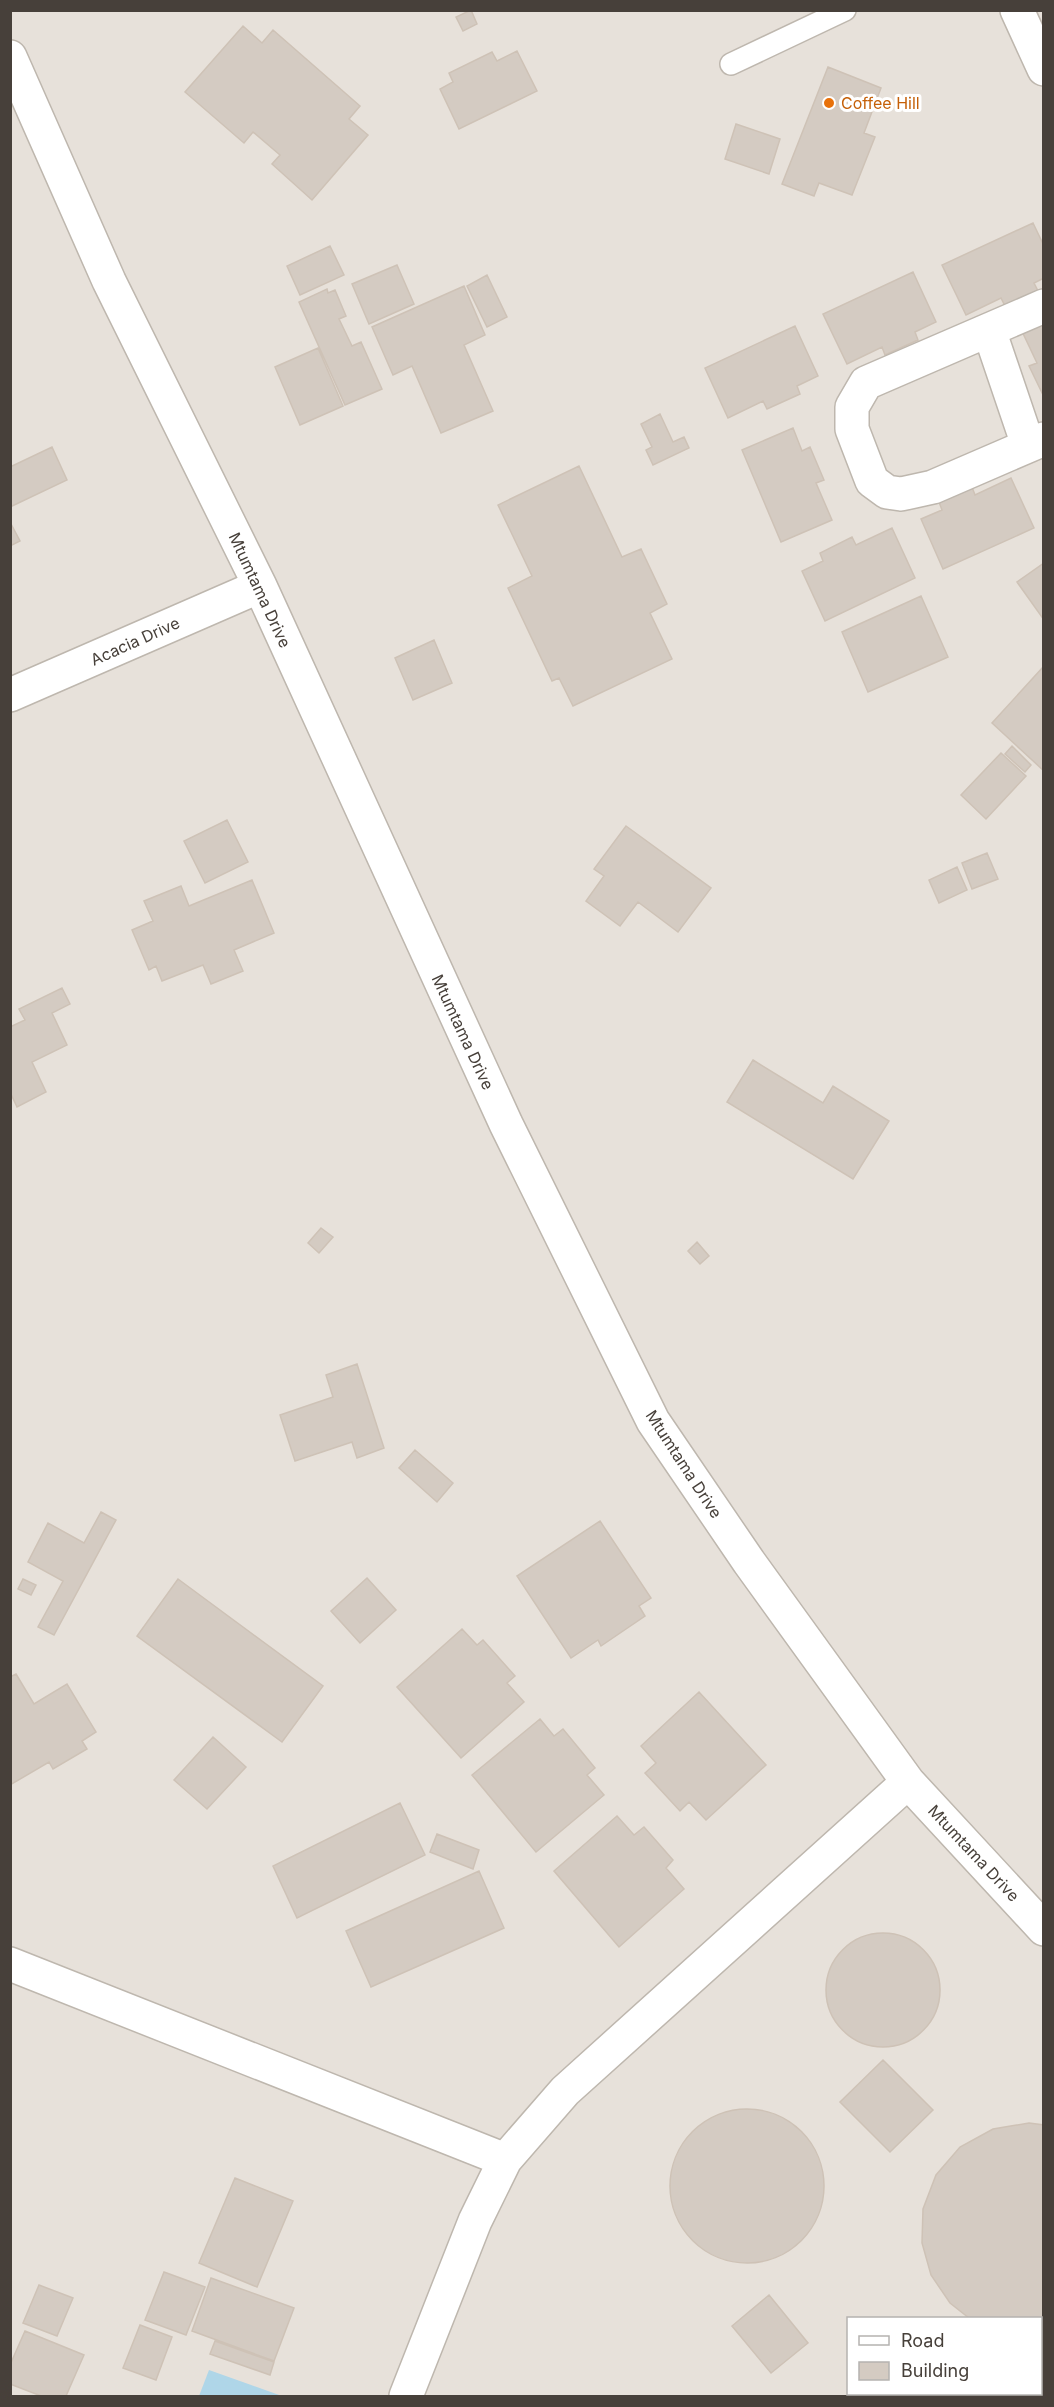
<svg xmlns="http://www.w3.org/2000/svg" width="1054" height="2407" font-family="Inter,sans-serif">
  <style>
    .residential { fill: #e7e1da; fill-rule: evenodd }
    .water { fill: #afd6e8 }
    .building { fill: #d4cbc2; stroke: #cec2b6; stroke-width: 1.5 }
    .lines { fill: none; stroke-linecap: round; stroke-linejoin: round }
    .service-casing { stroke: #beb7ae; stroke-width: 24 }
    .minor-casing { stroke: #beb7ae; stroke-width: 36 }
    .service { stroke: #fff; stroke-width: 21 }
    .minor { stroke: #fff; stroke-width: 33 }
    .food-dot { fill: #e8710a; stroke: #fff; stroke-width: 2 }
    .labels { text-anchor: middle; dominant-baseline: central; stroke-width: 6; stroke-linejoin: round; paint-order: stroke }
    .food-label { font-size: 16px; fill: #c56008; stroke: #fff; text-anchor: start }
    .street-label { font-size: 16px; fill: #47403a; stroke: #fff }
  </style>
  <rect width="100%" height="100%" fill="#f3f0eb"/>
  <!-- residential -->
  <path class="residential" d="M11,11h1032v2385h-1032zM848,2318h192v76h-192z"/>
  <!-- water -->
  <path class="water" d="M209,2370l73,26h-83z"/>
  <!-- building -->
  <path class="building" d="M471,10l6,14 -14,7 -7,-14z
    M243,26l19,17 11,-13 87,76 -11,13 19,16 -56,65 -40,-36 8,-9 -27,-23 -9,11 -59,-51z
    M517,51l20,40 -78,38 -19,-40 13,-7 -4,-9 43,-21 5,9z
    M828,67l53,21 -17,45 11,4 -23,58 -33,-12 -5,13 -32,-12z
    M736,124l44,15 -11,35 -44,-15z
    M1033,223l11,23v32l-10,5 4,8 -33,15 -4,-8 -35,17 -24,-50z
    M330,246l14,29 -44,20 -13,-29z
    M397,265l17,39 -45,20 -17,-40z
    M913,272l23,50 -21,10 3,8 -33,15 -3,-8 -35,17 -24,-50z
    M487,275l20,42 -20,10 -20,-41z
    M464,286l21,49 -21,10 29,66 -52,22 -29,-67 -19,9 -21,-48z
    M327,289l1,4 7,-3 11,26 -7,3 13,27 9,-4 21,47 -37,16 -46,-103z
    M1044,316v81l-15,-31 8,-3 -17,-36z
    M795,326l23,50 -21,10 3,8 -33,15 -4,-8 -35,17 -23,-50z
    M318,348l25,58 -43,19 -25,-58z
    M660,414l13,28 11,-5 5,11 -36,17 -7,-15 6,-3 -11,-23z
    M793,428l9,23 8,-4 14,33 -8,3 16,37 -51,22 -39,-92z
    M52,447l15,33 -57,27v-40z
    M579,466l43,91 19,-8 26,55 -17,9 22,46 -99,47 -14,-28 -7,3 -44,-93 24,-12 -34,-71z
    M1011,478l23,50 -91,41 -22,-50 21,-9 -3,-8 33,-15 3,8z
    M10,522l10,19 -10,5z
    M892,528l23,50 -90,43 -23,-50 21,-10 -3,-8 32,-16 4,8z
    M1044,563v57l-27,-38z
    M921,596l27,61 -80,35 -26,-60z
    M434,640l18,43 -39,17 -18,-42z
    M1044,666v105l-52,-48z
    M1012,746l19,19 -6,7 -20,-18z
    M1001,753l25,23 -40,43 -25,-24z
    M227,820l21,42 -43,21 -21,-42z
    M626,826l85,62 -33,44 -40,-30 -18,24 -34,-25 18,-25 -10,-7z
    M987,853l11,26 -26,10 -10,-26z
    M957,867l10,23 -28,13 -10,-23z
    M252,880l22,53 -40,17 9,21 -32,13 -8,-19 -41,16 -6,-15 -7,4 -17,-40 21,-9 -9,-20 37,-15 8,20z
    M62,988l8,16 -18,9 15,32 -35,17 14,30 -29,15 -7,-15v-65l15,-7 -6,-11z
    M753,1060l70,43 10,-17 56,35 -36,58 -126,-77z
    M321,1228l12,9 -14,16 -11,-10z
    M697,1242l12,14 -9,8 -12,-13z
    M357,1364l27,84 -27,10 -5,-16 -57,19 -15,-46 53,-18 -7,-22z
    M415,1450l38,33 -16,19 -38,-34z
    M101,1512l15,8 -62,115 -16,-8 25,-46 -35,-19 20,-39 36,20z
    M600,1521l51,77 -12,8 6,10 -44,30 -3,-6 -27,18 -54,-82z
    M367,1578l29,32 -36,33 -29,-32z
    M23,1579l13,6 -5,10 -13,-6z
    M178,1579l145,107 -41,56 -145,-106z
    M462,1629l15,16 6,-5 32,36 -8,7 17,19 -63,56 -64,-71z
    M16,1674l18,30 33,-20 29,48 -14,9 5,8 -34,20 -4,-7 -39,23v-108z
    M699,1692l67,73 -60,55 -17,-18 -9,9 -35,-38 11,-10 -15,-17z
    M540,1719l14,17 9,-7 32,39 -8,7 17,20 -68,57 -64,-77z
    M213,1737l33,30 -39,42 -33,-29z
    M400,1803l25,52 -128,63 -24,-52z
    M617,1816l17,19 10,-8 29,33 -7,8 18,21 -65,58 -65,-76z
    M437,1834l42,16 -6,19 -43,-17z
    M479,1871l25,57 -133,59 -25,-56z
    M826 1990a57 57 0 1 1 114 0a57 57 0 1 1-114 0Z
    M883,2060l50,50 -43,42 -50,-50z
    M670 2186a77 77 0 1 1 154 0a77 77 0 1 1-154 0Z
    M1029,2123l15,2v210l-3,1 -1,-18h-71l-19,-15 -19,-28 -9,-32 1,-34 13,-34 24,-28 33,-18z
    M235,2178l58,23 -36,86 -58,-24z
    M164,2272l41,15 -19,48 -41,-15z
    M211,2278l83,30 -20,53 -82,-30z
    M39,2285l34,13 -16,38 -34,-13z
    M769,2295l39,48 -37,30 -39,-47z
    M140,2325l32,12 -16,43 -33,-12z
    M25,2331l59,24 -18,41h-25l-31,-12v-19z
    M215,2341l59,21 -4,13 -60,-21z"/>
  <g class="lines">
    <!-- service casing -->
    <g class="service-casing">
      <path id="service" d="M731,64l114,-54"/>
    </g>
    <!-- minor casing -->
    <g class="minor-casing">
      <path id="minor" d="M1017,10l27,59
        M10,57l99,224 151,305 246,538 147,297 96,141 159,220 136,147
        M1044,306l-178,77 -14,24v22l20,52 15,11 14,2 32,-7 111,-48
        M989,330l39,115
        M10,695l250,-109
        M10,1964l495,196
        M406,2396l69,-175 30,-61 60,-69 343,-309"/>
    </g>
    <!-- service -->
    <use href="#service" class="service"/>
    <!-- minor -->
    <use href="#minor" class="minor"/>
  </g>
  <!-- markers -->
  <circle class="food-dot" cx="829" cy="103" r="6"/>
  <g class="labels">
    <!-- food labels -->
    <g class="food-label">
      <text x="841" y="103">Coffee Hill</text>
    </g>
    <!-- street labels -->
    <g class="street-label">
      <text transform="translate(260 590) rotate(65)">Mtumtama Drive</text>
      <text transform="translate(135 641) rotate(-24)">Acacia Drive</text>
      <text transform="translate(463 1032) rotate(65)">Mtumtama Drive</text>
      <text transform="translate(684 1464) rotate(57)">Mtumtama Drive</text>
      <text transform="translate(974 1853) rotate(47)">Mtumtama Drive</text>
    </g>
  </g>
  <!-- border -->
  <rect width="1054" height="2407" fill="none" stroke="#47403a" stroke-width="24"/>
  <!-- legend -->
  <rect x="847" y="2317" width="195" height="78" fill="#ffffff" stroke="#b5b3b0" stroke-width="1.5"/>
  <rect x="859" y="2336" width="30" height="9" fill="#ffffff" stroke="#b5b3b0" stroke-width="1.5"/>
  <text x="901" y="2347" font-size="18" fill="#47403a">Road</text>
  <rect x="859" y="2362" width="30" height="18" fill="#d4cbc2" stroke="#b5b3b0" stroke-width="1.5"/>
  <text x="901" y="2377" font-size="18" fill="#47403a">Building</text>
</svg>
